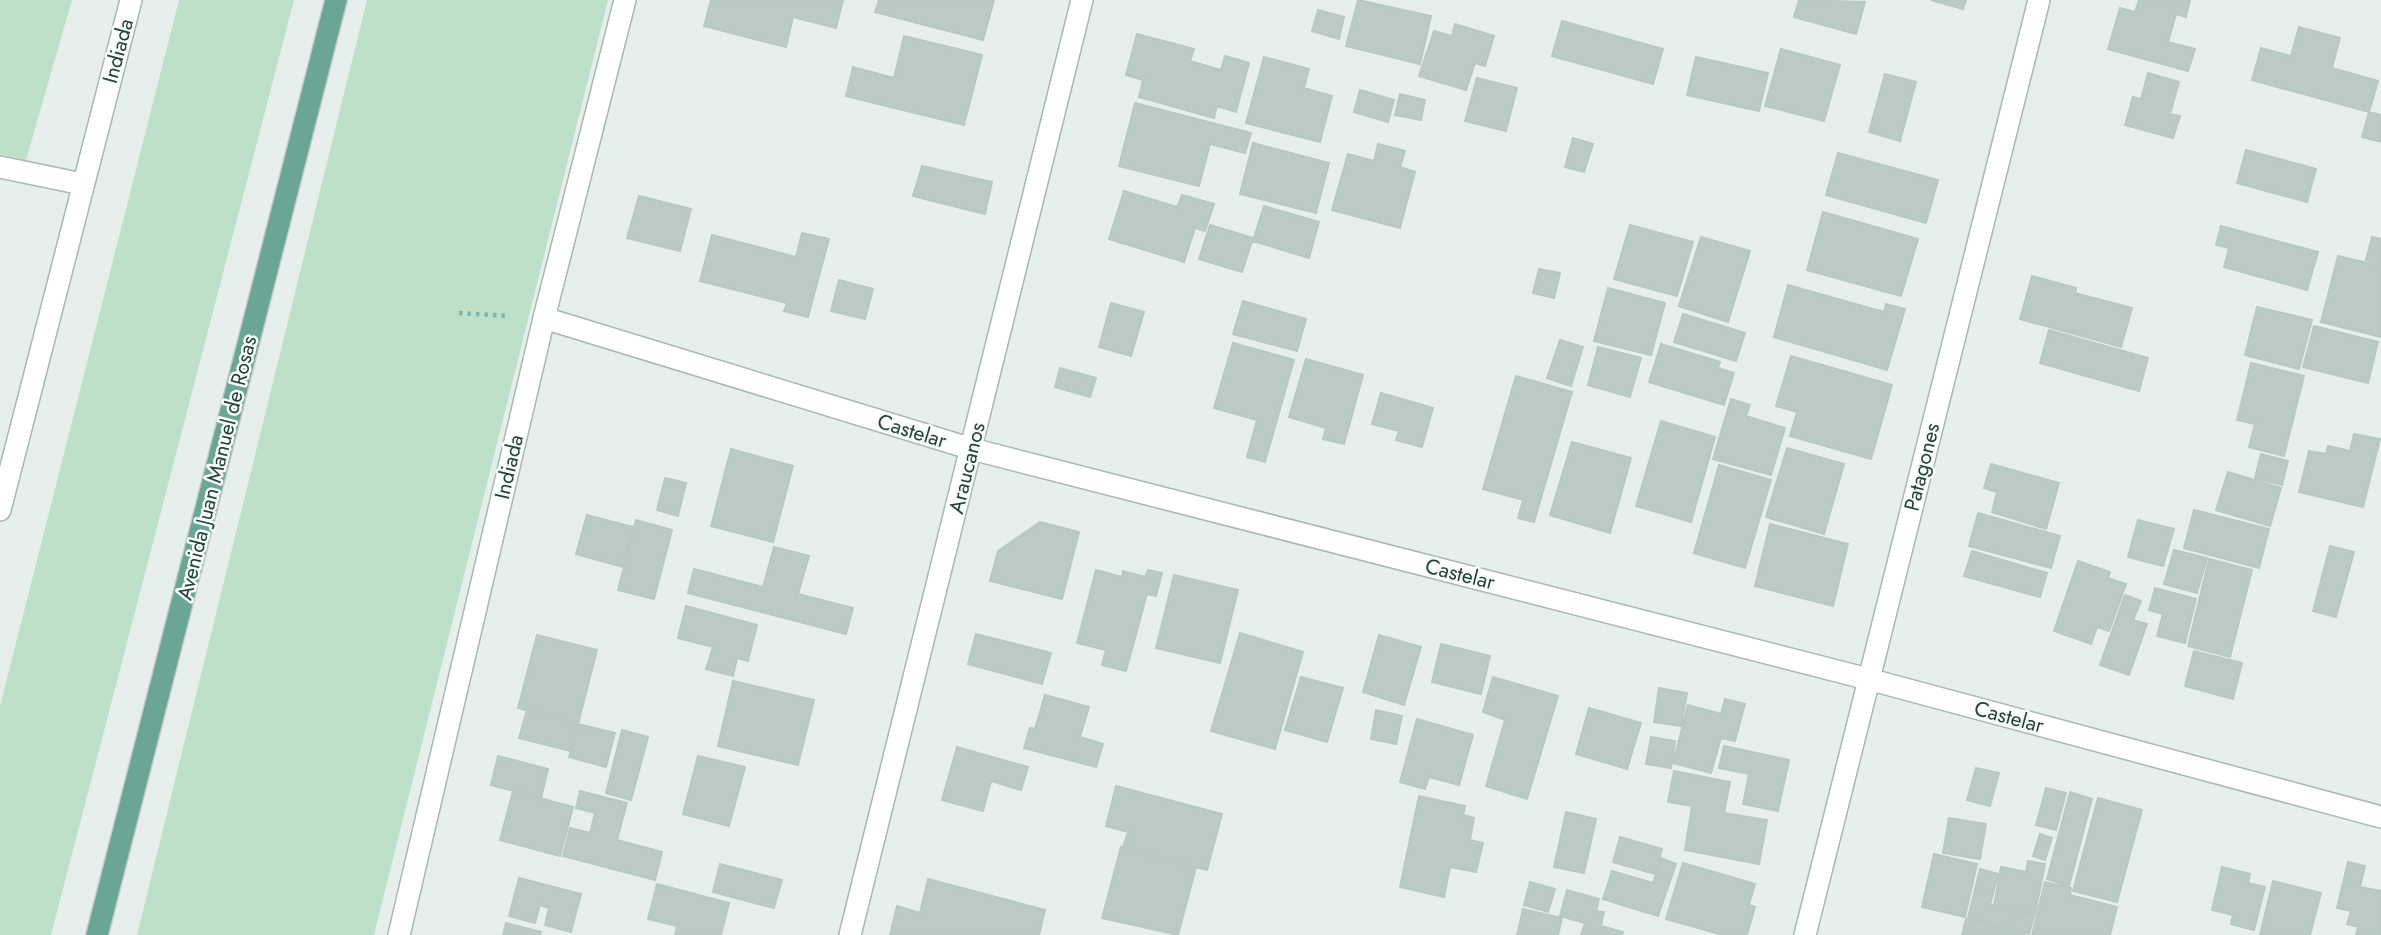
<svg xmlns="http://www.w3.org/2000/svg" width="2381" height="935" font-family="Jost,sans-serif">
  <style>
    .green { fill: #bfe0c8 }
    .building { fill: #bbcac4; stroke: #b8c9c2; stroke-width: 2 }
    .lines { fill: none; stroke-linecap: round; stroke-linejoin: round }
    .minor-casing { stroke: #a8b8b2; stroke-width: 24 }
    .major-casing { stroke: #c2cac8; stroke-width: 24 }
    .path { stroke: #86b3a5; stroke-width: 4.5; stroke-dasharray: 3.5 5; stroke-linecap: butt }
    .minor { stroke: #fff; stroke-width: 21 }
    .major { stroke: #6aa596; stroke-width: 21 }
    .labels { text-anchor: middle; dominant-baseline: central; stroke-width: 5; stroke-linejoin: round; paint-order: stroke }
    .street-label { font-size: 21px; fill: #24423a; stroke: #f7fbf9 }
  </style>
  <rect width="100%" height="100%" fill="#e6efeb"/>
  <!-- green -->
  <path class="green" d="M0,0h72l-46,160 -26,-6z
    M179,0h115l-243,935h-51v-229z
    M367,0h241l-234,935h-237z"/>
  <!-- building -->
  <path class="building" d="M711,0h132l-7,28 -43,-11 -7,30 -82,-21z
    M879,0h115l-11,40 -108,-28z
    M1358,0l73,16 -11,48 -74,-18z
    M1799,0l66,2 -9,32 -62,-17z
    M1931,0h35l-3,9z
    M2139,0h51l-4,17 -10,-3 -8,28 27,7 -7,22 -80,-22 12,-41 15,4z
    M1318,10l26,7 -5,22 -27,-8z
    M1562,21l101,28 -10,35 -101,-28z
    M1455,24l39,12 -9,30 -10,-3 -9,27 -47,-14 15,-45 18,5z
    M2299,27l41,11 -8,30 46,13 -9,31 -117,-32 9,-32 30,8z
    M1137,34l57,15 -4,12 31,9 4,-14 24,7 -13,49 -19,-6 -3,12 -75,-21 4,-17 -17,-5z
    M904,36l78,19 -18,70 -118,-29 7,-29 41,11z
    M1781,49l59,16 -16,56 -59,-15z
    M1264,57l45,12 -5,19 28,8 -12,46 -74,-19z
    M1696,57l72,16 -9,38 -72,-16z
    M2148,73l31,9 -9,32 10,2 -7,22 -48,-13 8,-28 8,2z
    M1885,74l31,8 -16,59 -31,-9z
    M1477,78l40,10 -11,43 -41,-10z
    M1360,90l34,10 -6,22 -34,-10z
    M1400,94l25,6 -4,20 -26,-5z
    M1135,103l116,30 -6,20 -35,-9 -11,42 -80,-20z
    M2369,112l12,3v27l-19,-5z
    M1573,138l20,6 -9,28 -19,-5z
    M1253,143l76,20 -13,50 -76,-19z
    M1378,144l27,7 -5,16 15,5 -15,56 -68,-18 16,-56 26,7z
    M2246,150l70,19 -9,33 -70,-19z
    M1838,153l100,27 -12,43 -100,-28z
    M922,166l70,16 -7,32 -72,-18z
    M1124,191l53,16 5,-12 32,9 -9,27 -10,-3 -11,34 -75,-23z
    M639,196l52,13 -11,42 -53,-13z
    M1264,206l55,16 -10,36 -56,-17z
    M1823,212l95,27 -17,57 -94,-26z
    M1210,225l43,13 -11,34 -43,-13z
    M1630,225l63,17 -16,54 -63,-17z
    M2221,226l97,26 -11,38 -83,-23 5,-19 -13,-3z
    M802,233l27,6 -21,78 -24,-6 3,-8 -87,-22 12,-46 84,22z
    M1701,237l49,14 -22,71 -49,-16z
    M2372,237l9,2v25l-15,-4z
    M2338,256l43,10v71l-60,-15z
    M1539,269l21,4 -6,25 -21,-5z
    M2032,276l44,12 -1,5 57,15 -11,39 -101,-28z
    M839,280l34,9 -8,30 -34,-8z
    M1788,285l96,27 2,-8 19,5 -18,61 -113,-33z
    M1608,288l57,15 -14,52 -57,-14z
    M1243,301l63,18 -9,32 -64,-17z
    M1111,303l33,9 -13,44 -32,-9z
    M2257,307l55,13 -13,49 -54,-14z
    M1683,314l62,19 -9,28 -62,-19z
    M2314,326l64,16 -10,41 -65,-16z
    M2049,330l99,28 -9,33 -99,-28z
    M1560,340l23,7 -12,39 -24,-8z
    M1233,343l61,17 -29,102 -18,-5 10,-37 -43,-12z
    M1661,344l59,18 -2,6 16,5 -10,32 -75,-23z
    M1598,347l43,11 -11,39 -42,-12z
    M1791,356l101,29 -21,74 -81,-23 7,-24 -21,-6z
    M1306,359l57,16 -19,69 -21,-5 3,-11 -37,-11z
    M2251,363l53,13 -20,80 -35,-9 6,-23 -18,-4z
    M1060,368l36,10 -6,19 -35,-10z
    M1516,376l56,16 -38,130 -16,-4 5,-18 -40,-11z
    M1381,393l52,15 -11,39 -26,-7 3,-9 -27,-7z
    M1731,399l19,6 -4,11 39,12 -14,47 -58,-16z
    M1661,421l54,16 -24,85 -55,-16z
    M2354,434l26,5 -17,68 -64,-15 10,-41 17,3 2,-8 22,5z
    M1572,442l59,16 -21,75 -60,-18z
    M1787,448l57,16 -20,70 -58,-17z
    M731,449l62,17 -20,76 -62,-16z
    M2261,454l27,7 -6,24 -27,-7z
    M1991,464l68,19 -13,46 -54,-17 5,-20 -13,-4z
    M1719,465l52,15 -26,88 -51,-15z
    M2228,472l53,16 -11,38 -54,-16z
    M665,478l21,5 -8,33 -21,-6z
    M2194,510l75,19 -10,39 -75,-20z
    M1978,513l82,23 -9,32 -82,-22z
    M587,515l46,12 -10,40 -47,-13z
    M636,520l36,10 -18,69 -36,-9z
    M2138,520l36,9 -11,37 -35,-9z
    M1040,522l39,10 -17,67 -72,-18 8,-30z
    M1770,524l78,20 -15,62 -78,-20z
    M2330,546l24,6 -18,65 -23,-6z
    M774,547l35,9 -11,38 55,14 -7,26 -158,-41 6,-24 69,18z
    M2174,550l33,8 -10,35 -33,-9z
    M1972,551l75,22 -7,24 -76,-21z
    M2209,559l43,11 -22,87 -42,-11z
    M2078,561l32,11 -2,6 18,6 -17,47 -12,-4 -6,17 -37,-13z
    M1096,570l26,7 1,-6 22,6 3,-7 14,3 -6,23 -9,-2 -21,77 -24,-6 4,-15 -29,-7z
    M1174,575l64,15 -18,73 -64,-15z
    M2155,588l41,11 -11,44 -28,-7 6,-22 -14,-4z
    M2125,595l16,6 -8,19 14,4 -18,51 -29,-10z
    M686,606l71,19 -9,36 -11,-3 -4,18 -27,-7 7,-22 -35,-9z
    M1240,633l63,19 -28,97 -64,-18z
    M976,634l75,19 -9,31 -74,-20z
    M537,635l60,15 -19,74 -60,-16z
    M1379,635l42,12 -17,58 -41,-13z
    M1441,644l49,12 -9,38 -49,-12z
    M2194,651l48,12 -9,36 -48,-13z
    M1301,677l42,11 -16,54 -42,-12z
    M1493,677l65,19 -31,103 -41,-13 19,-66 -22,-8z
    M733,681l81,19 -16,65 -80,-19z
    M1659,688l28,5 -6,33 -27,-4z
    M1045,695l44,12 -9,30 23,7 -7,23 -72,-19 6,-20 5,1z
    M1725,699l20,5 -10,37 -14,-3 -10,35 -38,-10 15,-58 33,9z
    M1589,708l52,15 -14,46 -51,-15z
    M527,710l51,14 -7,27 -52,-13z
    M1376,710l26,6 -6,28 -25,-5z
    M1417,719l56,16 -14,50 -30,-8 -4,12 -25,-7z
    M578,724l37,9 -9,34 -37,-10z
    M622,730l26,7 -17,63 -25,-7z
    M1651,737l24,4 -4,27 -25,-4z
    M1724,746l65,14 -11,51 -35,-7 6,-30 -30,-6z
    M957,747l71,20 -7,23 -30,-9 -8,30 -41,-11z
    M498,756l50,13 -7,29 -50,-13z
    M698,756l47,11 -16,59 -46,-12z
    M1976,768l23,5 -9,33 -23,-6z
    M1674,771l56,11 -6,31 43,7 -8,44 -74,-14 7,-44 -24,-4z
    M1116,786l106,28 -15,56 -84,-23 5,-15 -22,-6z
    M2046,788l20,5 -10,37 -20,-5z
    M513,791l60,16 -13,49 -60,-16z
    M580,791l47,12 -10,37 45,12 -7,28 -92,-24 7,-28 20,5 5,-20 -19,-5z
    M2070,792l22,7 -23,87 -22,-7z
    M1419,796l46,10 -2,9 11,3 -4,22 13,3 -7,29 -26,-5 -6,30 -44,-10z
    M2098,798l44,12 -25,92 -44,-11z
    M1566,812l30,7 -12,54 -30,-6z
    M1949,818l37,6 -6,35 -37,-6z
    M2040,834l12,4 -7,22 -12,-4z
    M1620,837l42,12 -7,25 -42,-12z
    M1121,847l75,20 -18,68 -76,-17z
    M1934,854l43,10 -12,53 -43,-10z
    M1661,858l15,6 -18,52 -55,-17 9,-28 41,12z
    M2028,861l17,3 -10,50 -41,-9 7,-38 25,5z
    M2348,862l17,4 -5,21 21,4v44h-25l2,-8 -11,-3 4,-13 -14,-3z
    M1683,863l72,21 -6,21 6,2 -8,28h-24l-57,-16z
    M720,864l62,16 -8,28 -61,-16z
    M2222,867l28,7 -2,9 17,4 -11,43 -23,-6 2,-9 -21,-5z
    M1980,869l18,5 -8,31 44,11 -5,18 -61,-16z
    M519,878l62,16 -10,38 -26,-7 4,-17 -9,-3 -5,18 -26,-7z
    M928,879l117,31 -6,25h-149l7,-29 23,7z
    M2273,881l48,12 -11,42h-50z
    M1530,882l25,7 -7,23 -24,-7z
    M2045,882l26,6 -1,7 47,12 -7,28h-78z
    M657,884l72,19 -8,32h-46l2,-9 -29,-7z
    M1567,890l32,9 -3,12 8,1 -3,14 22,6 -1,3h-41l4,-12 -25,-7z
    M1523,909l39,9 -4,17h-41z
    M1966,919l59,16h-63z
    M506,923l35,9 -1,3h-37z"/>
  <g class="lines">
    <!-- minor casing -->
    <g class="minor-casing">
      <path id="minor" d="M0,167l82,17
        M544,318l428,131 896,230 513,138
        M0,510l131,-510
        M399,935l145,-617 81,-318
        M850,935l232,-935
        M1805,935l234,-935"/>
    </g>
    <!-- major casing -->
    <g class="major-casing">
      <path id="major" d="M97,935l239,-935"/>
    </g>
    <!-- path -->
    <path class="path" d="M459,313l49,3"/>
    <!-- minor -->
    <use href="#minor" class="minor"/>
    <!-- major -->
    <use href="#major" class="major"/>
  </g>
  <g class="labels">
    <!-- street labels -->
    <g class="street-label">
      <text transform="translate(118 51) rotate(-75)">Indiada</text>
      <text transform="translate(912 431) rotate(17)">Castelar</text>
      <text transform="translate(509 467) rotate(-77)">Indiada</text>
      <text transform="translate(1922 467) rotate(-76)">Patagones</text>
      <text transform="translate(217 468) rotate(-76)">Avenida Juan Manuel de Rosas</text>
      <text transform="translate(967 468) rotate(-76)">Araucanos</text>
      <text transform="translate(1460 574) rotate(14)">Castelar</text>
      <text transform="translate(2009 717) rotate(15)">Castelar</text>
    </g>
  </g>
</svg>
